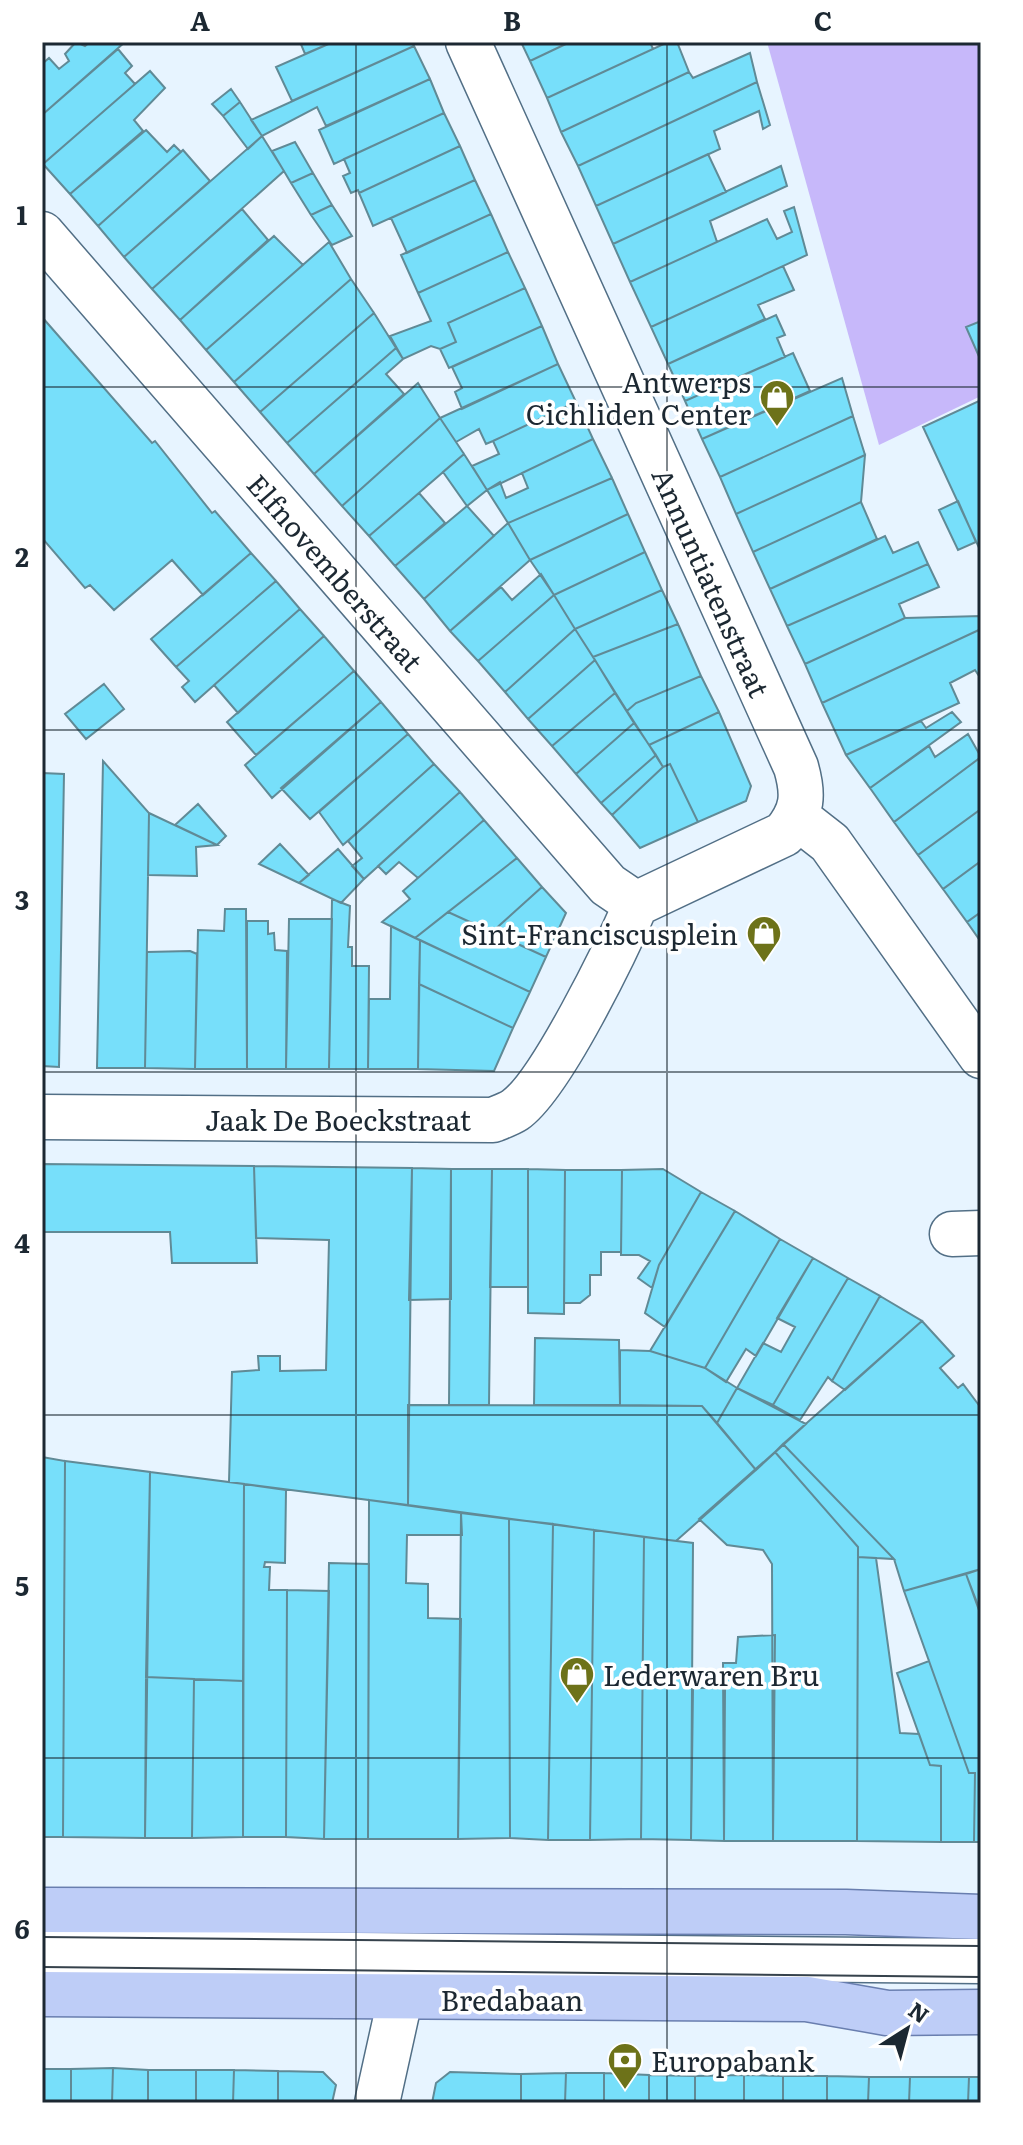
<svg xmlns="http://www.w3.org/2000/svg" width="1023" height="2145" font-family="Literata,serif">
  <style>
    .green { fill: #c7b8fa }
    .building { fill: #77dffa; stroke: #608a96; stroke-width: 2 }
    .lines { fill: none; stroke-linecap: round; stroke-linejoin: round }
    .minor-casing { stroke: #526f86; stroke-width: 47 }
    .major-casing { stroke: #697eaf; stroke-width: 47 }
    .minor { stroke: #fff; stroke-width: 44 }
    .major { stroke: #becdf7; stroke-width: 44 }
    .tram { stroke: #36424c; stroke-width: 2 }
    .grid { fill: none; stroke: #1c2832; stroke-width: 2; stroke-opacity: 0.55 }
    .labels { text-anchor: middle; dominant-baseline: central; stroke-width: 7; stroke-linejoin: round; paint-order: stroke }
    .poi-label { font-size: 28px; fill: #1c2832; stroke: #fff; text-anchor: end }
    .street-label { font-size: 28px; fill: #1c2832; stroke: #fff }
    .neatline { fill: none; stroke: #1c2832; stroke-width: 3 }
    .grid-label { font-size: 26px; text-anchor: middle; font-weight: bold; fill: #1c2832 }
  </style>
  <rect width="100%" height="100%" fill="#e7f4ff"/>
  <!-- green -->
  <path class="green" d="M767,42h214v354l-102,49z"/>
  <!-- building -->
  <path class="building" d="M76,42l9,4 5,-4h35l-83,73v-51l7,-6 10,11 10,-8 -4,-7z
    M300,42h33l-28,12z
    M333,42h79l2,4 -122,55 -16,-34z
    M521,42h49l-40,19z
    M570,42h80l3,7 -106,49 -17,-37z
    M668,42h9l12,30 -128,60 -14,-34z
    M414,46l16,33 -104,47 -9,-19 -55,29 -11,-16z
    M118,49l14,17 -7,7 10,11 -92,80 -1,-49z
    M750,53l7,29 -179,84 -17,-34 128,-60 4,6z
    M150,71l15,17 -31,32 9,11 -73,63 -27,-30z
    M430,79l14,34 -110,51 -15,-34z
    M757,82l13,43 -7,4 -4,-18 -45,20 6,18 -124,57 -18,-40z
    M231,89l9,13 -17,14 -11,-12z
    M240,102l22,34 -14,13 -25,-33z
    M444,113l16,33 -101,47 -1,-3 -7,3 -8,-17 7,-3 -6,-14z
    M146,130l21,22 7,-7 7,7 -83,74 -28,-32z
    M262,136l22,35 -132,118 -28,-32z
    M295,142l18,31 -22,10 -19,-32z
    M460,146l15,34 -102,46 -14,-33z
    M183,150l27,31 -86,76 -26,-31z
    M708,154l18,38 -113,52 -17,-38z
    M781,166l6,20 -77,35 7,21 -87,40 -17,-38z
    M313,173l19,32 -21,10 -20,-32z
    M475,180l16,34 -84,39 -16,-35z
    M332,205l20,31 -20,9 -21,-30z
    M794,207l13,48 -156,72 -21,-45 137,-63 10,20 15,-7 -8,-21z
    M242,209l26,31 -88,80 -28,-31z
    M491,214l17,38 -90,41 -17,-38z
    M274,236l29,29 -97,85 -26,-30z
    M329,242l22,37 -117,103 -28,-32z
    M508,252l17,36 -77,35 8,19 -16,7 -9,-3 -28,13 -13,-23 41,-15 -13,-28z
    M783,266l11,24 -36,15 7,14 -97,45 -17,-37z
    M351,279l23,34 -114,99 -26,-30z
    M525,288l17,38 -93,42 -9,-19 16,-7 -8,-19z
    M374,313l22,35 -109,95 -27,-31z
    M776,315l9,20 -8,3 8,19 -100,44 -17,-37z
    M42,317l110,126 3,-2 57,72 3,-2 36,42 -48,42 -31,-35 -58,50 -24,-25 -5,3 -43,-50z
    M981,321v40l-15,-34z
    M542,326l16,38 -96,45 -7,-17 7,-4 -10,-21z
    M396,348l7,11 -17,15 18,20 -90,80 -27,-31z
    M793,353l17,38 -108,48 -17,-38z
    M558,364l18,38 -83,39 -7,3 -7,-15 -23,13 -16,-24z
    M842,378l11,38 -133,61 -18,-38z
    M418,383l22,35 -98,88 -28,-32z
    M981,400v152l-58,-125z
    M576,402l17,37 -106,51 -15,-24 27,-12 -6,-13z
    M853,416l12,39 -129,59 -16,-37z
    M440,418l24,36 -95,82 -27,-30z
    M593,439l19,39 -104,45 -21,-33 13,-8 6,16 22,-10 -6,-15z
    M464,454l23,36 -20,16 -24,-34z
    M865,455l-4,47 -108,50 -17,-38z
    M612,478l16,36 -98,46 -22,-37z
    M419,493l26,30 -50,43 -26,-30z
    M958,501l18,41 -18,8 -19,-40z
    M861,502l16,37 -107,50 -17,-37z
    M467,506l27,30 -70,63 -29,-33z
    M628,514l17,38 -91,43 -24,-35z
    M508,523l22,37 -80,71 -26,-32z
    M885,536l8,17 25,-11 10,22 -141,62 -17,-37z
    M645,552l17,38 -87,39 -21,-34z
    M251,553l25,28 -100,86 -25,-28z
    M928,564l11,23 -40,17 6,14 -100,46 -18,-38z
    M541,574l13,21 -76,66 -28,-30 51,-44 11,13z
    M276,581l24,28 -105,93 -13,-15 7,-6 -13,-14z
    M662,590l16,34 -85,33 -18,-28z
    M554,595l21,34 -70,63 -27,-31z
    M300,609l24,27 -86,77 -24,-28z
    M981,616v13l-159,74 -17,-39 100,-46z
    M678,624l23,52 -65,27 -9,8 -34,-54z
    M575,629l20,31 -67,59 -23,-27z
    M981,629v50l-6,-9 -25,13 9,20 -113,52 -24,-52z
    M324,636l30,35 -98,84 -29,-33z
    M595,660l20,33 -63,53 -24,-27z
    M354,671l27,31 -109,96 -27,-33z
    M701,676l18,36 -70,33 -22,-34 9,-8z
    M104,684l20,25 -38,30 -21,-25z
    M615,693l19,30 -58,51 -24,-28z
    M381,702l27,32 -98,85 -29,-31z
    M719,712l32,74 -5,15 -48,21 -28,-58 -7,3 -14,-22z
    M952,712l9,10 -91,66 -24,-33 75,-34 5,7z
    M634,723l22,32 -55,48 -25,-29z
    M408,734l26,30 -91,81 -24,-33z
    M968,734l13,23 -87,65 -24,-34 59,-42 6,11z
    M656,755l7,12 -51,48 -11,-12z
    M981,757v52l-63,46 -24,-33z
    M103,761l46,52 -4,255h-48z
    M434,764l26,28 -96,87 -12,-13 10,-8 -14,-17z
    M670,764l28,58 -58,26 -28,-33 51,-48z
    M42,773l22,1 -5,293 -17,-1z
    M460,792l24,28 -66,58 -19,-16 -13,12 -8,-8z
    M198,804l28,32 -9,9 -42,-20z
    M981,809v52l-38,28 -25,-34z
    M149,813l68,32 -21,2 1,29 -49,-1z
    M484,820l33,38 -102,80 -33,-16 28,-23 -7,-8z
    M280,844l29,31 -10,8 -40,-19z
    M338,849l26,30 -23,24 -42,-20z
    M517,858l25,29 -50,45 -44,-20z
    M981,861v51l-14,10 -24,-33z
    M542,887l24,26 -20,44 -54,-25z
    M332,899l18,7 -2,41h4v19h17l-1,103h-39z
    M225,909h21l1,160h-52l3,-139 26,1z
    M448,912l98,45 -16,35 -115,-54z
    M981,912v30l-14,-20z
    M289,919h43l-3,150h-43z
    M247,921h21v13l6,-1 1,17 12,1 -1,118h-39z
    M391,926l29,14 -2,129h-50l1,-70h21z
    M420,940l110,52 -17,36 -94,-44z
    M190,951l7,3 -2,115 -50,-1 2,-116z
    M419,984l94,44 -19,43 -76,-2z
    M42,1164l212,2 3,97h-85l-2,-31h-128z
    M254,1166l158,2 -4,337 -179,-23 3,-110 27,-2 -1,-14h22v15l46,-1 3,-130 -73,-2z
    M412,1168l39,1v130l-42,1z
    M451,1169h41l-3,236h-40z
    M492,1169h36v118h-38z
    M528,1169l37,1 -1,144 -36,-1z
    M663,1169l38,23 -42,73 -7,23 -14,-10 12,-17 -11,-6h-18l1,-85z
    M565,1170h57l-1,82h-20v23h-11v20l-10,8h-16z
    M701,1192l34,19 -70,116 -20,-14 14,-48z
    M735,1211l45,28 -75,129 -55,-17z
    M780,1239l33,19 -57,98 -10,-7 -20,33 -21,-14z
    M813,1258l35,20 -75,127 -36,-17 26,-45 18,9 14,-25 -18,-9z
    M848,1278l32,18 -48,85 -4,-4 -28,43 -27,-15z
    M880,1296l42,25 -77,69 -13,-9z
    M922,1321l32,35 -14,12 18,20 5,-4 18,24v161l-77,22 -10,-32 -111,-115z
    M535,1338l84,2 1,65h-86z
    M620,1350l30,1 55,17 32,20 -20,35 -15,-17 -82,-1z
    M737,1388l69,36 -50,46 -39,-47z
    M408,1405l294,1 54,64 -80,71 -268,-36z
    M783,1444l111,115 -36,-2v-10l-83,-95z
    M775,1452l83,95 -1,294h-84l-1,-277 -9,-14 -36,-5 -28,-26z
    M42,1457l23,4 -2,376h-21z
    M65,1461l85,11 -5,366 -82,-1z
    M150,1472l94,12 -1,197 -97,-4z
    M244,1484l42,6 -1,73 -20,-1 -1,5h6l-1,23h18l-1,247h-43z
    M369,1500l92,13 1,22h-55l-1,48 22,1v34l33,1 -3,220h-90z
    M461,1513l48,6 1,319 -52,1z
    M509,1519l44,5 -5,316 -38,-2z
    M553,1524l41,6 -4,310h-42z
    M594,1530l50,7 -3,302 -51,1z
    M644,1537l49,6 -2,297 -50,-1z
    M858,1557l18,1 24,175 19,1 11,31 11,1v76l-84,-1z
    M329,1563l40,1 -1,275h-44z
    M981,1569v44h-1l-14,-39z
    M966,1574l15,39v229h-7l1,-69h-6l-65,-182z
    M287,1590l42,1 -5,248 -38,-2z
    M775,1635l-2,206h-49l-1,-178h13l2,-26z
    M929,1661l40,112h6l-1,69h-33v-76l-11,-1 -33,-92z
    M146,1677l48,2 -2,159h-47z
    M194,1679l49,2v156l-51,1z
    M693,1688h32l-1,153 -33,-1z
    M113,2068l-1,35h-41v-34z
    M113,2068l35,2v33h-36z
    M42,2069h29v34h-29z
    M148,2070h48v33h-48z
    M196,2070h38l-1,33h-37z
    M234,2070l44,1v32h-45z
    M278,2071l45,1 13,13 -4,18h-54z
    M450,2072l71,2v29h-89l4,-20z
    M566,2073l-1,30h-44v-29z
    M566,2073h38v30h-39z
    M604,2073l45,2v28h-45z
    M649,2075l46,1v27h-46z
    M744,2075v28h-49v-27z
    M744,2075l39,1v27h-39z
    M783,2076h44v27h-44z
    M827,2076l42,1 -1,26h-41z
    M869,2077h41l-1,26h-41z
    M910,2077h59l-1,26h-59z
    M969,2077h12v26h-13z"/>
  <g class="lines">
    <!-- minor casing -->
    <g class="minor-casing">
      <path id="minor" d="M42,234l566,651 28,19
        M798,818l32,25 151,213
        M42,1117l451,3c7,-3 16,-6 22,-10 36,-25 102,-162 121,-206l148,-70c19,-23 20,-39 12,-67l-328,-725
        M952,1234l29,-1
        M42,1952l939,9
        M377,2103l23,-104"/>
    </g>
    <!-- major casing -->
    <g class="major-casing">
      <path id="major" d="M42,1910l804,2 135,5
        M42,1994l765,5 80,14 94,-1"/>
    </g>
    <!-- minor -->
    <use href="#minor" class="minor"/>
    <!-- major -->
    <use href="#major" class="major"/>
    <!-- tram -->
    <path class="tram" d="M42,1937l939,9
      M42,1967l939,10"/>
  </g>
  <!-- grid -->
  <path class="grid" d="M356,42v2061M667,42v2061M42,387h939M42,730h939M42,1072h939M42,1415h939M42,1758h939"/>
  <!-- icons -->
  <defs>
    <g id="shop-pin" transform="scale(1.8)"><path d="M0 17L-7.5 6A9.5 9.5 0 1 1 7.5 6Z" fill="#6d7219" stroke="#fff"/><path d="M-5-2.5h2.3a2.7 3.5 0 0 1 5.4 0H5L5.5 6h-11ZM-1.5-2.5h3a1.5 2.3 0 0 0-3 0Z" fill="#fff"/></g>
    <g id="bank-pin" transform="scale(1.8)"><path d="M0 17L-7.5 6A9.5 9.5 0 1 1 7.5 6Z" fill="#6d7219" stroke="#fff"/><path d="M-6-4H6V4H-6ZM0-2.3a2.3 2.3 0 1 0 0 4.6a2.3 2.3 0 1 0 0-4.6Z" fill="#fff"/></g>
  </defs>
  <g fill-rule="evenodd">
    <use href="#shop-pin" x="777" y="397"/>
    <use href="#shop-pin" x="764" y="933"/>
    <use href="#shop-pin" x="577" y="1674"/>
    <use href="#bank-pin" x="625" y="2060"/>
  </g>
  <g class="labels">
    <!-- poi labels -->
    <g class="poi-label">
      <text x="751" y="381">Antwerps<tspan x="751" dy="32">Cichliden Center</tspan></text>
      <text x="738" y="933">Sint-Franciscusplein</text>
      <text x="603" y="1674" text-anchor="start">Lederwaren Bru</text>
      <text x="651" y="2060" text-anchor="start">Europabank</text>
    </g>
    <!-- street labels -->
    <g class="street-label">
      <text transform="translate(336 572) rotate(49)">Elfnovemberstraat</text>
      <text transform="translate(712 582) rotate(66)">Annuntiatenstraat</text>
      <text x="338" y="1119">Jaak De Boeckstraat</text>
      <text x="512" y="1999">Bredabaan</text>
    </g>
  </g>
  <!-- border -->
  <rect width="1023" height="2145" fill="none" stroke="#ffffff" stroke-width="88"/>
  <!-- north arrow -->
  <g transform="translate(907 2029) rotate(36)" stroke="#ffffff" stroke-width="6" paint-order="stroke">
  <path d="M0-6L14 30L0 20L-14 30Z" fill="#1c2832"/>
  <text y="-12" font-size="22" font-weight="bold" text-anchor="middle" fill="#1c2832">N</text>
  </g>
  <rect x="44" y="44" width="935" height="2057" class="neatline"/>
  <g class="grid-label">
    <text x="200" y="31">A</text>
    <text x="512" y="31">B</text>
    <text x="823" y="31">C</text>
    <text x="22" y="225">1</text>
    <text x="22" y="567">2</text>
    <text x="22" y="910">3</text>
    <text x="22" y="1253">4</text>
    <text x="22" y="1596">5</text>
    <text x="22" y="1939">6</text>
  </g>
</svg>
